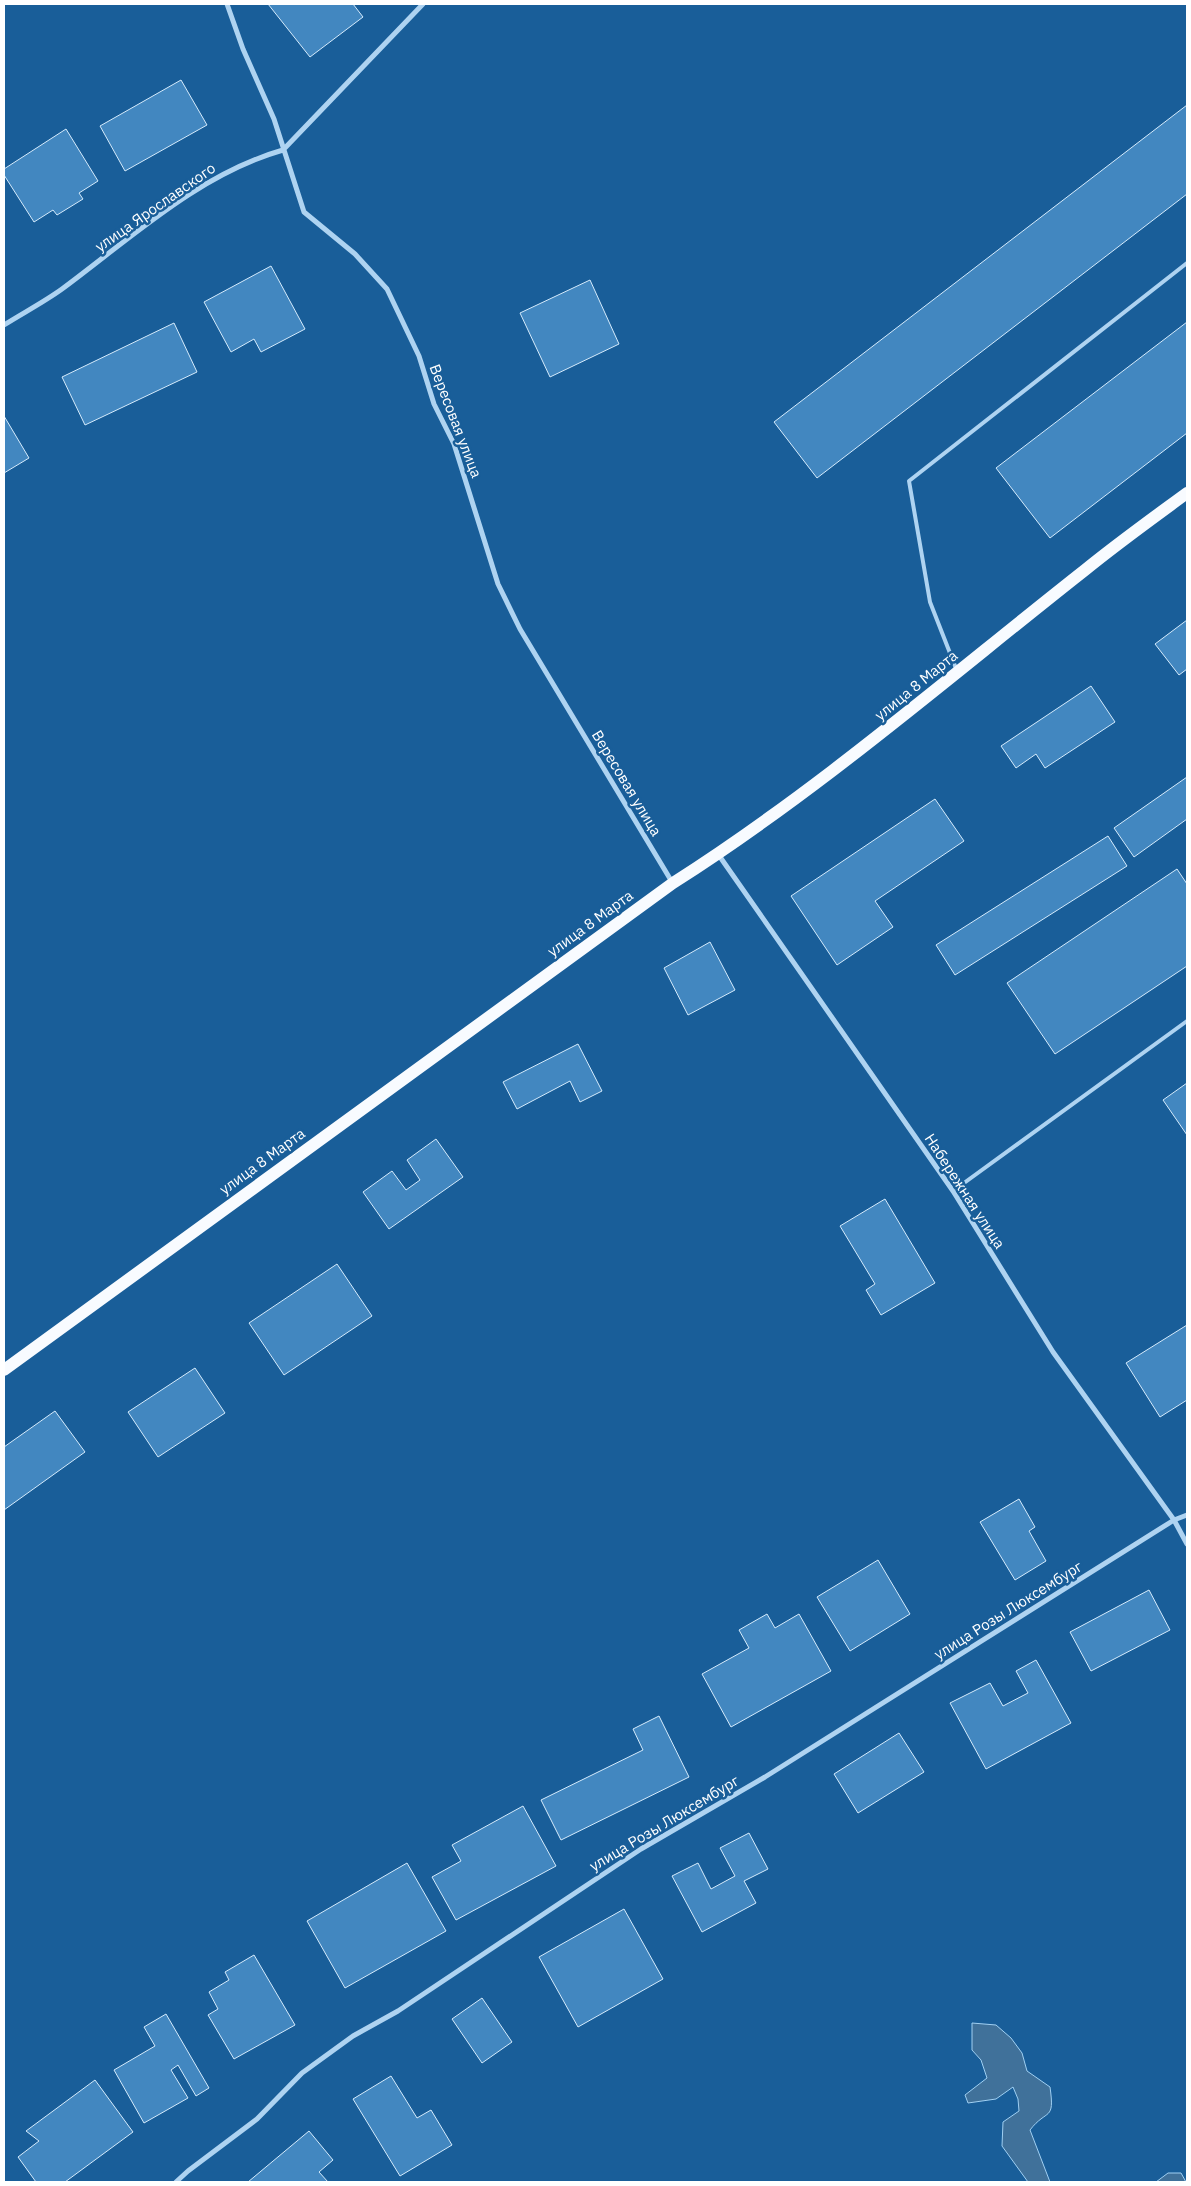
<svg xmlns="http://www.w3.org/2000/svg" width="1191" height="2186" font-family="'IBM Plex Sans',sans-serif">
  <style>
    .water { fill: #40719a; stroke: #a0d0f3 }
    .building { fill: #4287c0; stroke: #d5ebfc }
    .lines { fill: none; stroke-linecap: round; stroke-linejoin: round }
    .service { stroke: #aed3f1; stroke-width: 4 }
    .minor { stroke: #aed3f1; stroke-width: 5 }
    .primary { stroke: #f8fbff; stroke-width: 12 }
    .labels { text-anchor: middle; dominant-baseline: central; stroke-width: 5; stroke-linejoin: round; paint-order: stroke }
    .street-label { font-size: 15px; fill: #fff; stroke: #195e99 }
  </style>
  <rect width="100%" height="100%" fill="#195e99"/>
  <!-- water -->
  <path class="water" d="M972,2023l24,2 15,13 11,15 5,18 23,16c5,35 -3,21 -20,43l20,52h-22l-26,-36 1,-24 16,-11 -1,-12 -5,-12 -17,12 -28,4 -3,-8 22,-17 -6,-18 -9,-10z
    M1168,2173h13l5,9h-30z"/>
  <!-- building -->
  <path class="building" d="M268,4h85l10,13 -53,40z
    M181,80l26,45 -82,46 -25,-45z
    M1187,105v89l-370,284 -43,-56z
    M66,129l32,52 -19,12 4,6 -26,16 -4,-5 -19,12 -30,-47v-6z
    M271,266l34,63 -44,23 -7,-13 -23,13 -27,-50z
    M590,280l29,64 -69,33 -30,-64z
    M1187,322v111l-137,105 -54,-70z
    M174,323l23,49 -112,53 -23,-48z
    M4,416l25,42 -25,15z
    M1187,620v49l-8,6 -24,-31z
    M1091,686l24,36 -70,46 -9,-14 -20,14 -15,-22z
    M1187,777v42l-53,38 -20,-29z
    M935,799l29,42 -89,60 18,26 -56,38 -46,-69z
    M1108,836l19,30 -172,109 -19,-30z
    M1177,869l10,15v82l-132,88 -48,-71z
    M710,942l25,48 -47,25 -24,-47z
    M578,1044l24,47 -22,11 -10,-21 -53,28 -14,-27z
    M1187,1083v52l-24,-35z
    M436,1139l27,38 -74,52 -26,-37 29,-21 14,19 14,-10 -13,-20z
    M885,1199l50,84 -54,32 -15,-25 9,-6 -35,-58z
    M337,1264l35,52 -88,59 -35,-52z
    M1187,1325v75l-27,17 -34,-54z
    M195,1368l30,45 -67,44 -30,-45z
    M55,1411l30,41 -81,58v-63z
    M1019,1499l16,28 -6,4 17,30 -31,19 -35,-58z
    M878,1560l32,54 -60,37 -33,-54z
    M1149,1590l21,40 -79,41 -21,-39z
    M767,1614l8,14 24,-14 32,57 -100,56 -29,-53 47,-26 -10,-18z
    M1036,1660l35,63 -85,46 -36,-66 40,-20 13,23 25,-13 -12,-22z
    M659,1716l30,61 -128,63 -20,-40 102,-50 -10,-21z
    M899,1733l25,39 -66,41 -24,-39z
    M523,1806l33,60 -100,54 -24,-43 29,-16 -9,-16z
    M749,1833l19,36 -24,12 12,22 -54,29 -30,-56 26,-13 13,26 24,-13 -15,-28z
    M407,1863l39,68 -101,57 -38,-67z
    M624,1909l39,70 -85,48 -39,-70z
    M254,1955l41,70 -61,34 -26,-44 10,-6 -9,-17 20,-12 -4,-8z
    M482,1998l30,44 -30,21 -30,-44z
    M166,2014l43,74 -13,8 -18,-31 -7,5 17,28 -44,25 -30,-53 41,-24 -11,-19z
    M391,2076l26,42 14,-8 21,35 -52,31 -47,-77z
    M95,2080l38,52 -68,50h-29l-18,-25 21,-16 -13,-10z
    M309,2131l24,29 -14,12 9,10h-80z"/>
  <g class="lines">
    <!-- service -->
    <path class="service" d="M957,671l-27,-69 -21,-121 278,-218
      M953,1191l234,-170"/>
    <!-- minor -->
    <path class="minor" d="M227,4l16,45 31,70 30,93 51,42 32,35 32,67 15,48 20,40 44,140 22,45 152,253
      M4,325c19,-12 40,-23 58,-36 69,-51 137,-115 221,-139l140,-146
      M718,854l235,337 100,161 121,168 13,24
      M176,2182l12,-11 69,-52 45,-46 51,-37 45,-25 243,-162 124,-72 409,-257 13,-5"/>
    <!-- primary -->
    <path class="primary" d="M4,1370l669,-487c146,-93 276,-206 412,-313 33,-27 68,-52 102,-77"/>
  </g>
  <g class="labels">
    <!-- street labels -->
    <g class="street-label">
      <text transform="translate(155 207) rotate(-35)">улица Ярославского</text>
      <text transform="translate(456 421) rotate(69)">Вересовая улица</text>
      <text transform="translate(916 685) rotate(-39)">улица 8 Марта</text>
      <text transform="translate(627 783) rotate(59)">Вересовая улица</text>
      <text transform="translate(590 923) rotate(-36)">улица 8 Марта</text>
      <text transform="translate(262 1161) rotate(-36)">улица 8 Марта</text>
      <text transform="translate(965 1191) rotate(57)">Набережная улица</text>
      <text transform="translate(1008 1610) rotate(-32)">улица Розы Люксембург</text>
      <text transform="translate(664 1823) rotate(-31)">улица Розы Люксембург</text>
    </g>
  </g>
  <!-- border -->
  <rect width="1191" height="2186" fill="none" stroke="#ffffff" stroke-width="10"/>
</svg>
